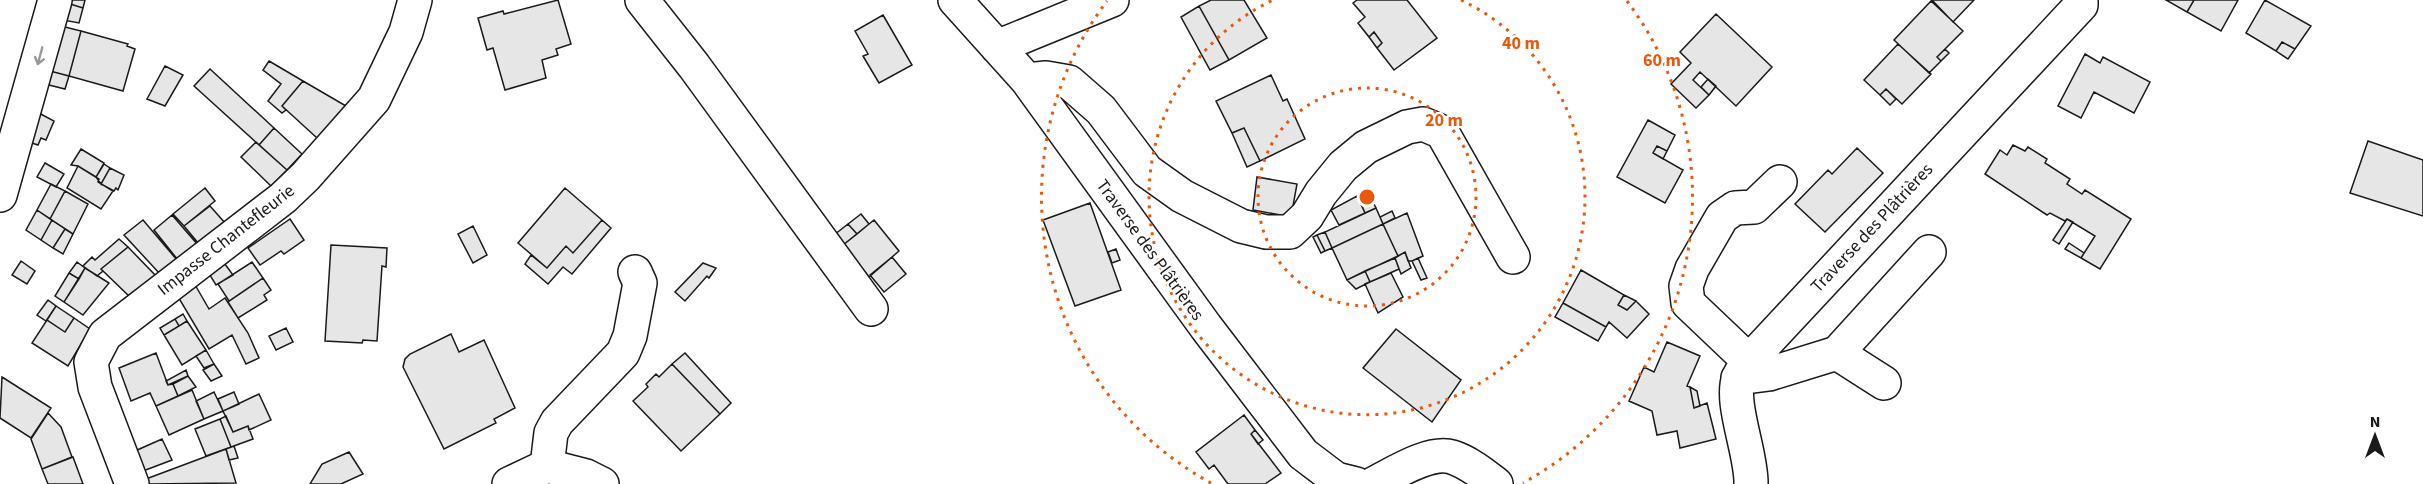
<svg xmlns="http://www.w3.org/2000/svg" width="2423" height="484" font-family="'Source Sans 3',sans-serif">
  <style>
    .building { fill: #e6e6e6; stroke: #1a1a1a; stroke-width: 1.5 }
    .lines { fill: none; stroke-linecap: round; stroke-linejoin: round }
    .minor-casing { stroke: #1a1a1a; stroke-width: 36 }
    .minor { stroke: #fff; stroke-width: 33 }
    .oneway { stroke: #989898 }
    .ring { fill: none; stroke: #e8590c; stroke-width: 3; stroke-dasharray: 3 6 }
    .labels { text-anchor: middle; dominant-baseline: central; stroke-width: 4.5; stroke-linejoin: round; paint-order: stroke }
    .street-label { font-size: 18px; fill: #1a1a1a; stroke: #fff }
    .centre { fill: #e8590c; stroke: #fff; stroke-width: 3 }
    .ring-label { font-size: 18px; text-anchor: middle; font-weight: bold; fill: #e8590c; stroke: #fff; stroke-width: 4.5; stroke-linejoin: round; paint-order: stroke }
  </style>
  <rect width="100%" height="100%" fill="#fff"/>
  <!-- building -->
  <path class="building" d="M68,0h17l-2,8 -16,-5z
    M558,0l13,44 -15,5 2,6 -16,5 4,18 -41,12 -12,-42 -6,2 -9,-32 25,-7 1,3z
    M1211,0h33l23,38 -38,22 -30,-54z
    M1357,0h50l30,38 -43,32 -17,-22 5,-5 -8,-11 -5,5 -11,-14 7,-6 -12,-14z
    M1932,0h42l-21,22z
    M2166,0h28l-7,12z
    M2194,0h44l-17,31 -34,-19z
    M2265,0l46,26 -16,23 -13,-7 -6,9 -30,-18z
    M1931,1l32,30 -26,26 4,4 -12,12 -35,-33z
    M67,3l16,5 -4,15 -16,-3z
    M1199,6l30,54 -19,10 -29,-53z
    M1716,14l56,53 -36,39 -36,-34 -7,8 16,15 -13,13 -25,-24 20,-21 -11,-11z
    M883,15l29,50 -33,18 -16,-27 5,-2 -13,-23z
    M61,26l20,5 -12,45 -19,-5z
    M81,31l47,13 -1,2 8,3 -12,42 -54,-15z
    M1374,32l8,11 -5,5 -8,-11z
    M2282,42l13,7 -7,10 -12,-8z
    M1898,44l33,30 -29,30 -16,-15 -6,6 -16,-15z
    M1945,49l4,4 -8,8 -4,-4z
    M2085,54l15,9 3,-6 47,25 -16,31 -40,-21 -13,26 -23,-12z
    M269,61l34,20 -21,25 4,4 -4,3 -14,-12 13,-17 -18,-14z
    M165,66l18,9 -18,31 -18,-7z
    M210,69l64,59 -15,17 -65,-59z
    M50,71l19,5 -4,13 -20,-5z
    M1271,75l12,26 4,-2 18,40 -45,22 -16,-33 -12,5 -16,-32z
    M1708,79l8,7 -7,9 -8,-8z
    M303,81l43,25 -29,32 -35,-32z
    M1886,89l10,10 -6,6 -10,-10z
    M37,112l17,9 -8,19 -5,-2 -3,7 -9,-3z
    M1648,120l27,15 -8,16 -10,-5 -4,7 30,17 -18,33 -48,-26z
    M274,128l28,26 -15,16 -28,-25z
    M1244,128l16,33 -13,6 -15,-34z
    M2368,141l55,19v56l-73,-23z
    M256,142l31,28 -16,16 -30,-29z
    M2013,145l12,6 3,-4 19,12 -2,4 25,16 -3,5 15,10 3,-4 46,29 -31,50 -19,-11 14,-22 -28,-17 -2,2 -15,-8 -3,2 -62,-41 15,-24 7,5z
    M1657,146l10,5 -4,8 -10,-6z
    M1857,148l26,25 -58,59 -30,-28 33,-34 4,4z
    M81,149l23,14 -8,14 -18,-11 -7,-1z
    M45,163l19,11 -8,13 -19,-10z
    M104,164l6,4 -9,16 -5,-7z
    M78,166l21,13 -1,3 15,9 -12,18 -34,-21z
    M110,168l14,7 -6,15 -2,-2 -2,3 -13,-7z
    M1257,177l40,7 -6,33 -38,-7z
    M51,184l14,7 -15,28 -13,-9z
    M205,188l10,13 -31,25 -11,-12z
    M565,188l37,32 -29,33 -7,-7 -19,22 -29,-25z
    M65,191l23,13 -15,30 -23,-15z
    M1357,196l8,17 -26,12 -8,-15z
    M1373,202l3,6 -11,5 -3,-7z
    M1090,203l31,87 -46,16 -32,-86z
    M210,206l15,17 -26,21 -15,-18z
    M1376,208l7,16 -51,24 -7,-16z
    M37,210l15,10 -11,20 -15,-10z
    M1392,211l3,7 -12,6 -3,-7z
    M1407,213l16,43 -11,5h-4l-3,-9 -7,4 -15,-32z
    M861,214l8,10 -12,10 -9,-10z
    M172,215l26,30 -20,15 -24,-30z
    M290,219l14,21 -20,14 -3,-3 -21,14 -12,-17z
    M2067,219l6,3 -14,22 -6,-4z
    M52,220l13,9 -12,19 -12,-8z
    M143,220l34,40 -17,14 -36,-39z
    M602,220l9,8 -39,46 -9,-7 -15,17 -23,-20 6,-9 16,13 19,-22 7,7z
    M874,220l25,31 -30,26 -26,-32z
    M848,224l9,10 -14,11 -9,-10z
    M1383,224l15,32 -51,24 -15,-32z
    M473,226l14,29 -14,8 -15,-29z
    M65,229l8,5 -10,20 -10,-6z
    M1325,232l7,16 -7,3 -8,-16z
    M1317,235l8,16 -4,2 -8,-16z
    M119,239l9,8 -27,22 2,2 -6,5 -14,-10 9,-9 3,3z
    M2069,243l15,10 -3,5 -16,-9z
    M331,245l56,3 -1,19 -4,-1 -5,75 -14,-1 -1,3 -37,-2z
    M128,247l29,30 -27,20 -29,-28z
    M1116,249l4,11 -8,3 -4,-11z
    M1405,252l6,16 -10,6 -6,-16z
    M892,257l14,17 -22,18 -14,-17z
    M1395,258l4,11 -29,13 -5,-11z
    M1418,258l9,20 -6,2 -9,-19z
    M222,260l11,15 -17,10 -8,-13z
    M21,261l14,10 -8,13 -15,-9z
    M77,262l8,6 -6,11 -10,-6z
    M252,262l11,16 -34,23 -11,-17z
    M703,263l13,5 -7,10 -2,-2 -22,25 -10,-9z
    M85,268l24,15 -26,32 -19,-13z
    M1581,270l43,25 -6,10 9,5 9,-9 13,13 -22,24 -18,-16 -3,5 -43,-24z
    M1365,271l5,11 -14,7 -9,-9z
    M69,273l10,6 -15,23 -9,-6z
    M1391,273l12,24 -25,16 -13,-29z
    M263,278l8,12 -7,5 3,5 -29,18 -10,-16z
    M194,283l15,26 16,-11 23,35 11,25 -13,6 -14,-29 -23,14 -32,-54z
    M1624,295l12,6 -9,9 -9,-5z
    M48,300l8,6 -10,15 -9,-6z
    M1563,303l43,24 -8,14 -43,-24z
    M56,306l18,12 -9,14 -18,-12z
    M183,314l4,7 -8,5 -4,-7z
    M74,318l16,11 -22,37 -36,-23 15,-23 18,12z
    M175,319l4,7 -15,9 -4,-7z
    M187,321l19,29 -24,15 -18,-30z
    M286,328l7,14 -17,8 -7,-14z
    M1396,329l65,51 -29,42 -69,-54z
    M451,334l8,18 25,-12 31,68 -21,11 2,4 -52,26 -41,-82 2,-8 5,-5z
    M1667,342l33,14 -13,30 3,1 4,21 13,-5 9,36 -36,9 -3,-17 -20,4 -5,-24 -23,-10 15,-34 10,5z
    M206,350l8,14 -10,4 -8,-12z
    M156,353l12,32 5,-1 5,12 -22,10 -6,-13 -19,8 -12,-33z
    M685,353l46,50 -11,11 -48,-50z
    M214,364l8,12 -11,5 -8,-11z
    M672,364l48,50 -39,37 -48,-50 15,-14 -2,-3 10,-10 3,3z
    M186,370l2,6 -20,9 -2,-4z
    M188,376l8,11 -18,9 -5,-12z
    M2,377l49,31 -20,30 -31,-20z
    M1690,387l7,4 3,15 -6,2z
    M192,390l12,29 -35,16 -13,-29z
    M214,392l9,19 -19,8 -8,-18z
    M234,392l5,12 -16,7 -5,-12z
    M259,394l12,26 -22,10 -1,-4 -15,6 -10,-21z
    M48,413l13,14 11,30 -30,12 -11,-30z
    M1244,415l11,15 -4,4 30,39 -16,11h-37l-14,-19 -5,4 -13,-17z
    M226,416l7,16 15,-6 5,13 -22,8 -11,-28z
    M220,419l11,28 -25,9 -11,-27z
    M1255,430l8,10 -5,4 -7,-10z
    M162,439l10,21 -29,11 -8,-20z
    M234,446l4,12 -9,2 -3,-11z
    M226,449l10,34 -88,1 -2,-5z
    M349,452l14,22 -22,10h-31l12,-20z
    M73,457l10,27h-35l-6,-15z"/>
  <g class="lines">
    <!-- minor casing -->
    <g class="minor-casing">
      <path id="minor" d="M642,0l52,66 177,243
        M955,0l72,80 179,247 97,127 33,25 20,5
        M997,47l115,-47
        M1027,80l19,-2 23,4 32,28 46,61 35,25 59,30 25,6h24l17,-16 14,-23 22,-27 23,-19 41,-20 16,-3 19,8 71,125
        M0,195l55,-195
        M1837,353l47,30
        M1749,361l-61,-58 -2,-17 6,-17 30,-52 13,-9 19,-1 26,-25
        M1738,378l31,-4 68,-21 92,-101
        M547,466l4,-33 6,-11 66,-69 7,-17 10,-53 -5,-11
        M132,484l-37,-97 -4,-25 14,-27 178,-137 22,-21 69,-78 32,-67 9,-32
        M509,484l38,-18 39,10 16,8
        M1373,484c20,-10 57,-34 79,-27 16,5 31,17 44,27
        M1751,484c1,-30 -22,-82 -12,-107 2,-6 7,-11 10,-16l332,-356v-5"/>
    </g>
    <!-- minor -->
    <use href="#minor" class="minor"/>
  </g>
  <!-- one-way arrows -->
  <defs><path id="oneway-shaft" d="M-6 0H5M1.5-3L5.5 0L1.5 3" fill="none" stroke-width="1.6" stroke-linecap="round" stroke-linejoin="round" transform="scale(1.5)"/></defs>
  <use class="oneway" href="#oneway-shaft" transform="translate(40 56) rotate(105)"/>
  <!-- distance rings -->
  <g class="ring">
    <circle cx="1367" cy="197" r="109"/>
    <path d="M1461 0A218 218 0 1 1 1273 0"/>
    <path d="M1211 483A326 326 0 0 1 1107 1M1627 1A326 326 0 0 1 1523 483"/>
  </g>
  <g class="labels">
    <!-- street labels -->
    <g class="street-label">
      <text transform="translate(1872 228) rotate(-47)">Traverse des Plâtrières</text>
      <text transform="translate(226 240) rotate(-38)">Impasse Chantefleurie</text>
      <text transform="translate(1150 250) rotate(54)">Traverse des Plâtrières</text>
    </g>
  </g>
  <circle cx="1367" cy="197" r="9" class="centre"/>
  <g class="ring-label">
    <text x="1521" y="49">40 m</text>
    <text x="1662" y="66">60 m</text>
    <text x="1444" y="126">20 m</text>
  </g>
  <!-- north arrow -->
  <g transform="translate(2375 436)" stroke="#ffffff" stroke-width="4.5" paint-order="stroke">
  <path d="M0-4.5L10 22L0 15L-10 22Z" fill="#1a1a1a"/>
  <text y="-9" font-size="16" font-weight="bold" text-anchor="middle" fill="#1a1a1a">N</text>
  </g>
</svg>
